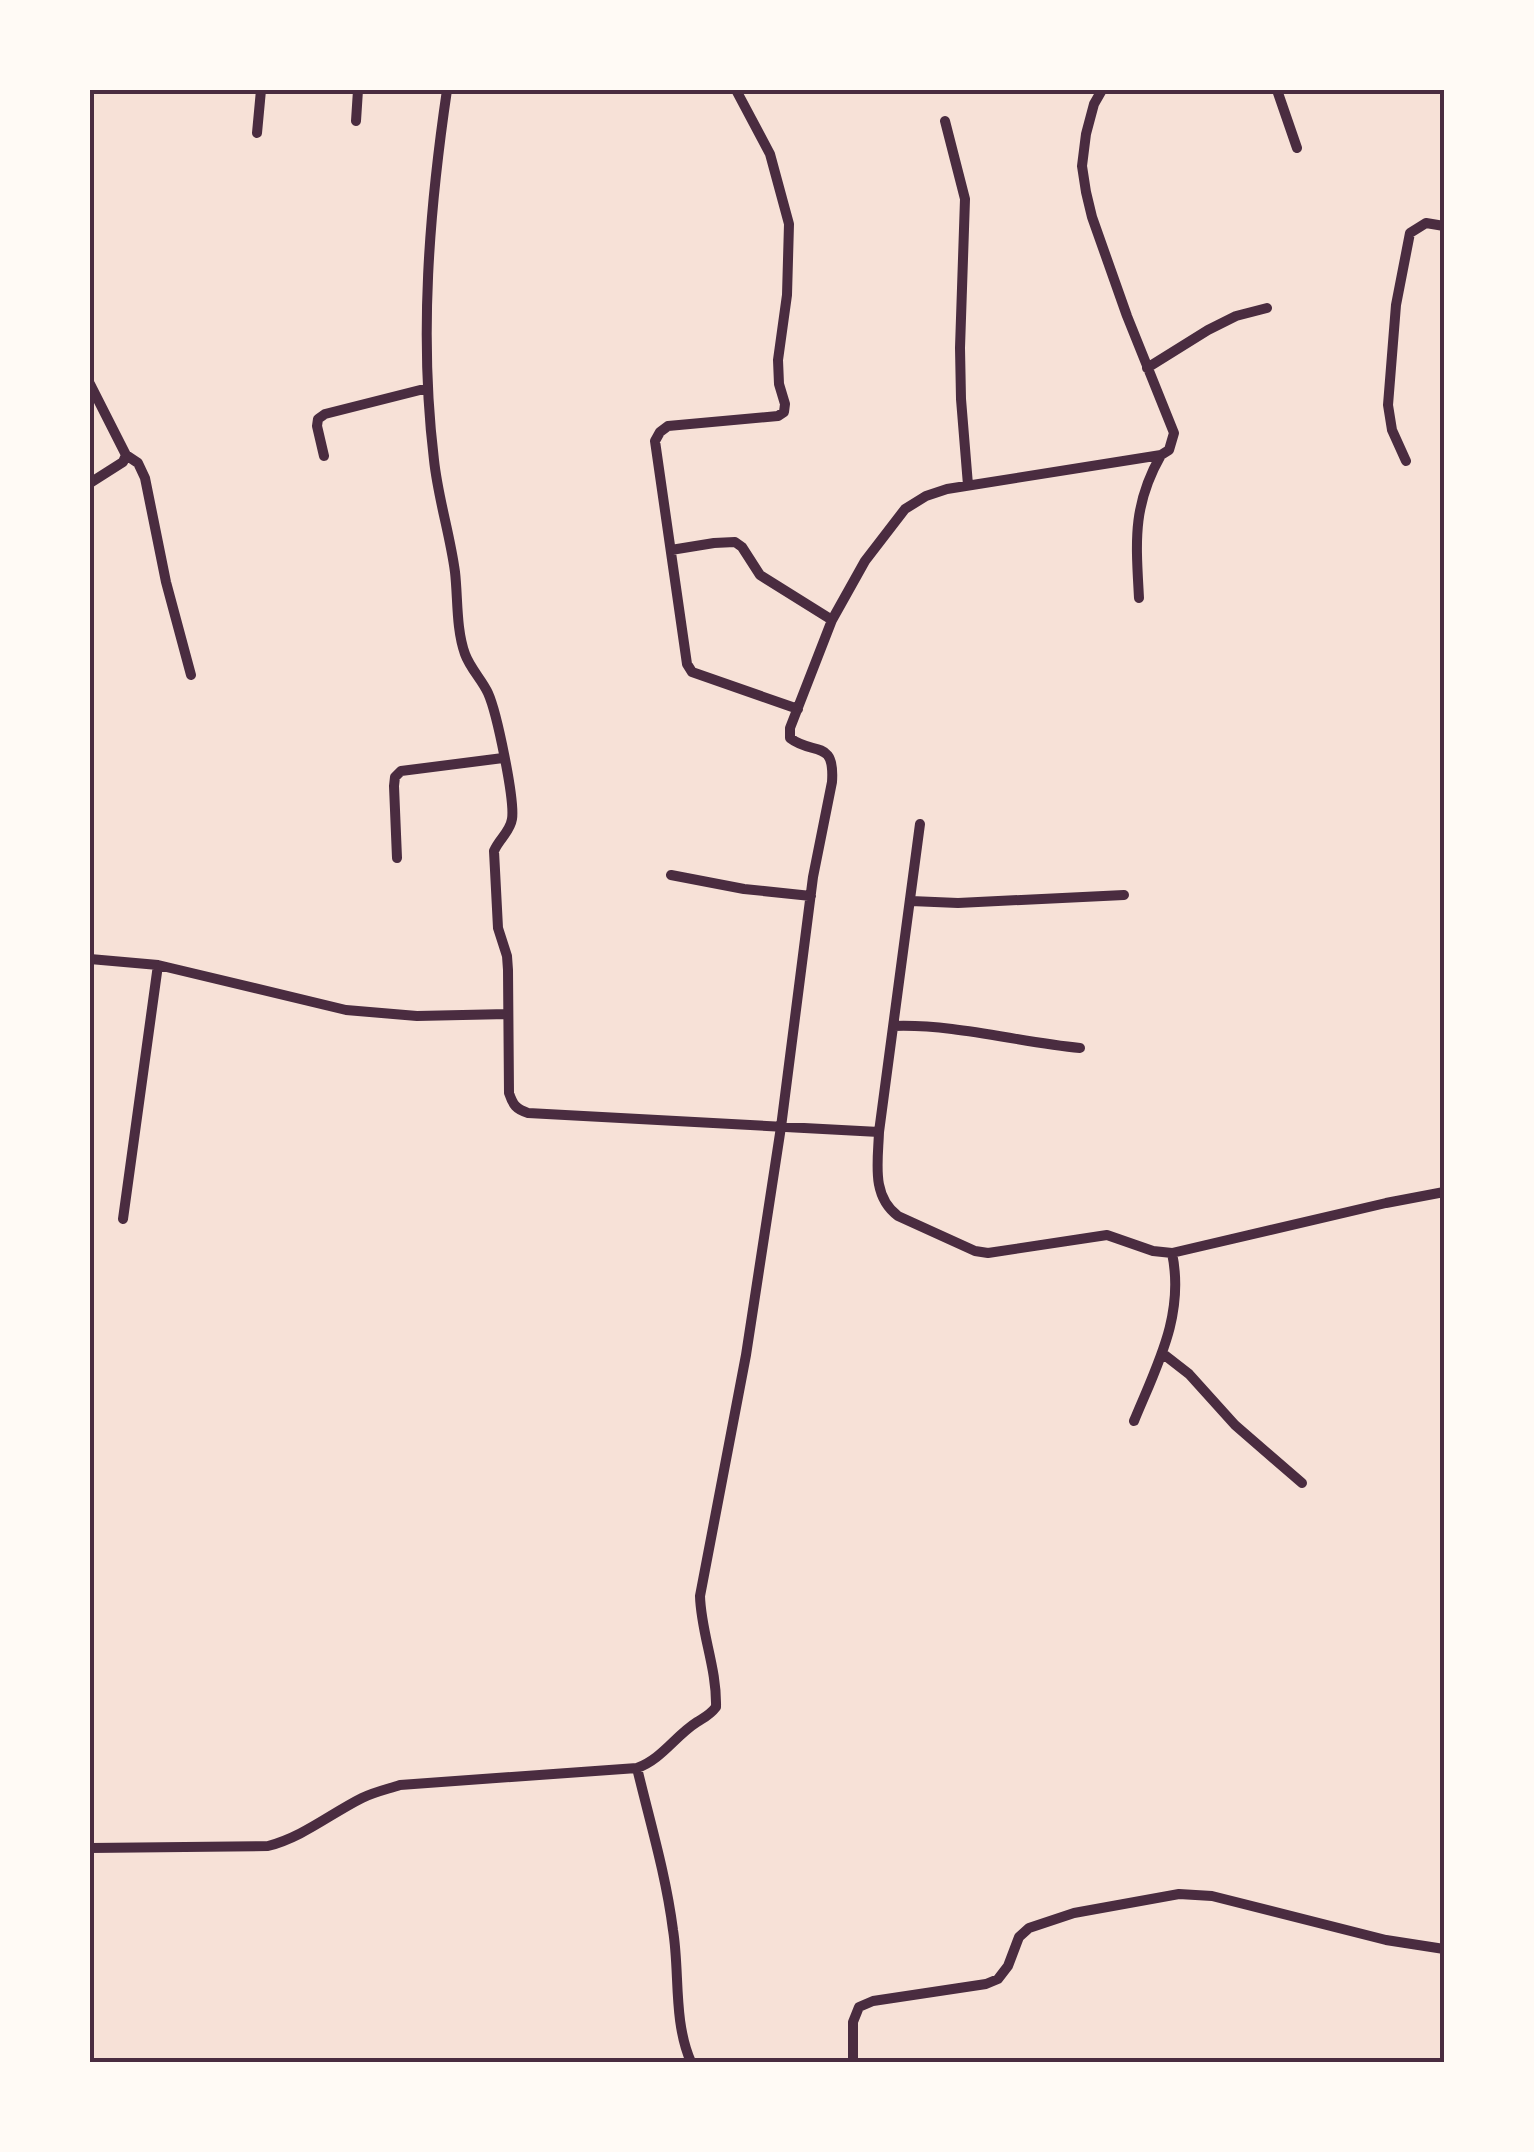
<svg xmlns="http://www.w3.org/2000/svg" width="1534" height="2152" font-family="'IBM Plex Serif',serif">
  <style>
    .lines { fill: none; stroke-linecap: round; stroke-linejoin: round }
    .minor { stroke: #4a2c40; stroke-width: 10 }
    .neatline { fill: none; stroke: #4a2c40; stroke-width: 4 }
  </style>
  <rect width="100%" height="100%" fill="#f7e1d7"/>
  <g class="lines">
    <!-- minor -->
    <path class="minor" d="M447,90c-18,122 -28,247 -13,370 4,38 16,74 21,112 3,26 1,57 10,82 5,14 17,26 23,39 9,20 27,107 24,126 -2,13 -13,20 -18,32l4,77 9,28 1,14 1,123c4,12 7,16 19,20l351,19
      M736,90l34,64 19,70 -2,71 -9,65 1,24 6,20 -1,8 -6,4 -110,10 -8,6 -5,9 32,223 5,8 106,37
      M1277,90l20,58
      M356,121l2,-31
      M945,121l20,78 -5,149 1,51 7,86
      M257,133l4,-43
      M1147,368l61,-38 28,-14 31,-8
      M90,384l36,71 -3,7 -33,21
      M126,455l12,8 7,15 21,104 25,93
      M324,456l-7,-30 1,-7 7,-5 103,-26
      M1406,461l-14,-31 -4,-25 8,-100 14,-72 16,-10 18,3
      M671,550l43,-7 21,-1 7,5 18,28 72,45
      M1139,598c-3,-56 -7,-92 22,-143
      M920,824l-41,308c-1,30 -8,64 19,84l77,35 13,2 119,-18 46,16 19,2 214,-50 58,-11
      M397,858l-3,-72 1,-9 6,-6 102,-13
      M671,875l73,14 67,7
      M911,901l47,2 166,-8
      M90,959l68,6 188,45 71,6 91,-2
      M894,1026c63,-2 123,16 186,22
      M123,1219l35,-254
      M1162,1353l27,21 46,51 67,58
      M1134,1421c23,-56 51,-106 38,-168
      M637,1768c13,54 29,107 36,162 7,43 0,91 18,132
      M90,1848l178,-2c35,-9 62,-32 94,-48 12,-6 26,-9 38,-13l237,-17c25,-9 38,-32 60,-46 8,-5 13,-7 19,-15 1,-39 -15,-74 -16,-111l46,-241 35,-228 32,-250 19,-95c3,-44 -19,-26 -42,-44v-10l42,-108 33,-59 40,-52 21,-13 21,-7 214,-34 8,-5 5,-17 -47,-117 -35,-99 -6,-25 -4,-26 4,-32 8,-30 8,-14
      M853,2062v-40l6,-15 14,-6 113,-17 12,-5 10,-13 11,-29 10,-9 45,-15 105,-19 33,2 174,44 58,9"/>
  </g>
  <!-- border -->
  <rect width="1534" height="2152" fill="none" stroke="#fffaf5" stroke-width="185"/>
  <rect x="92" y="92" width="1350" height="1968" class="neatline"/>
</svg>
